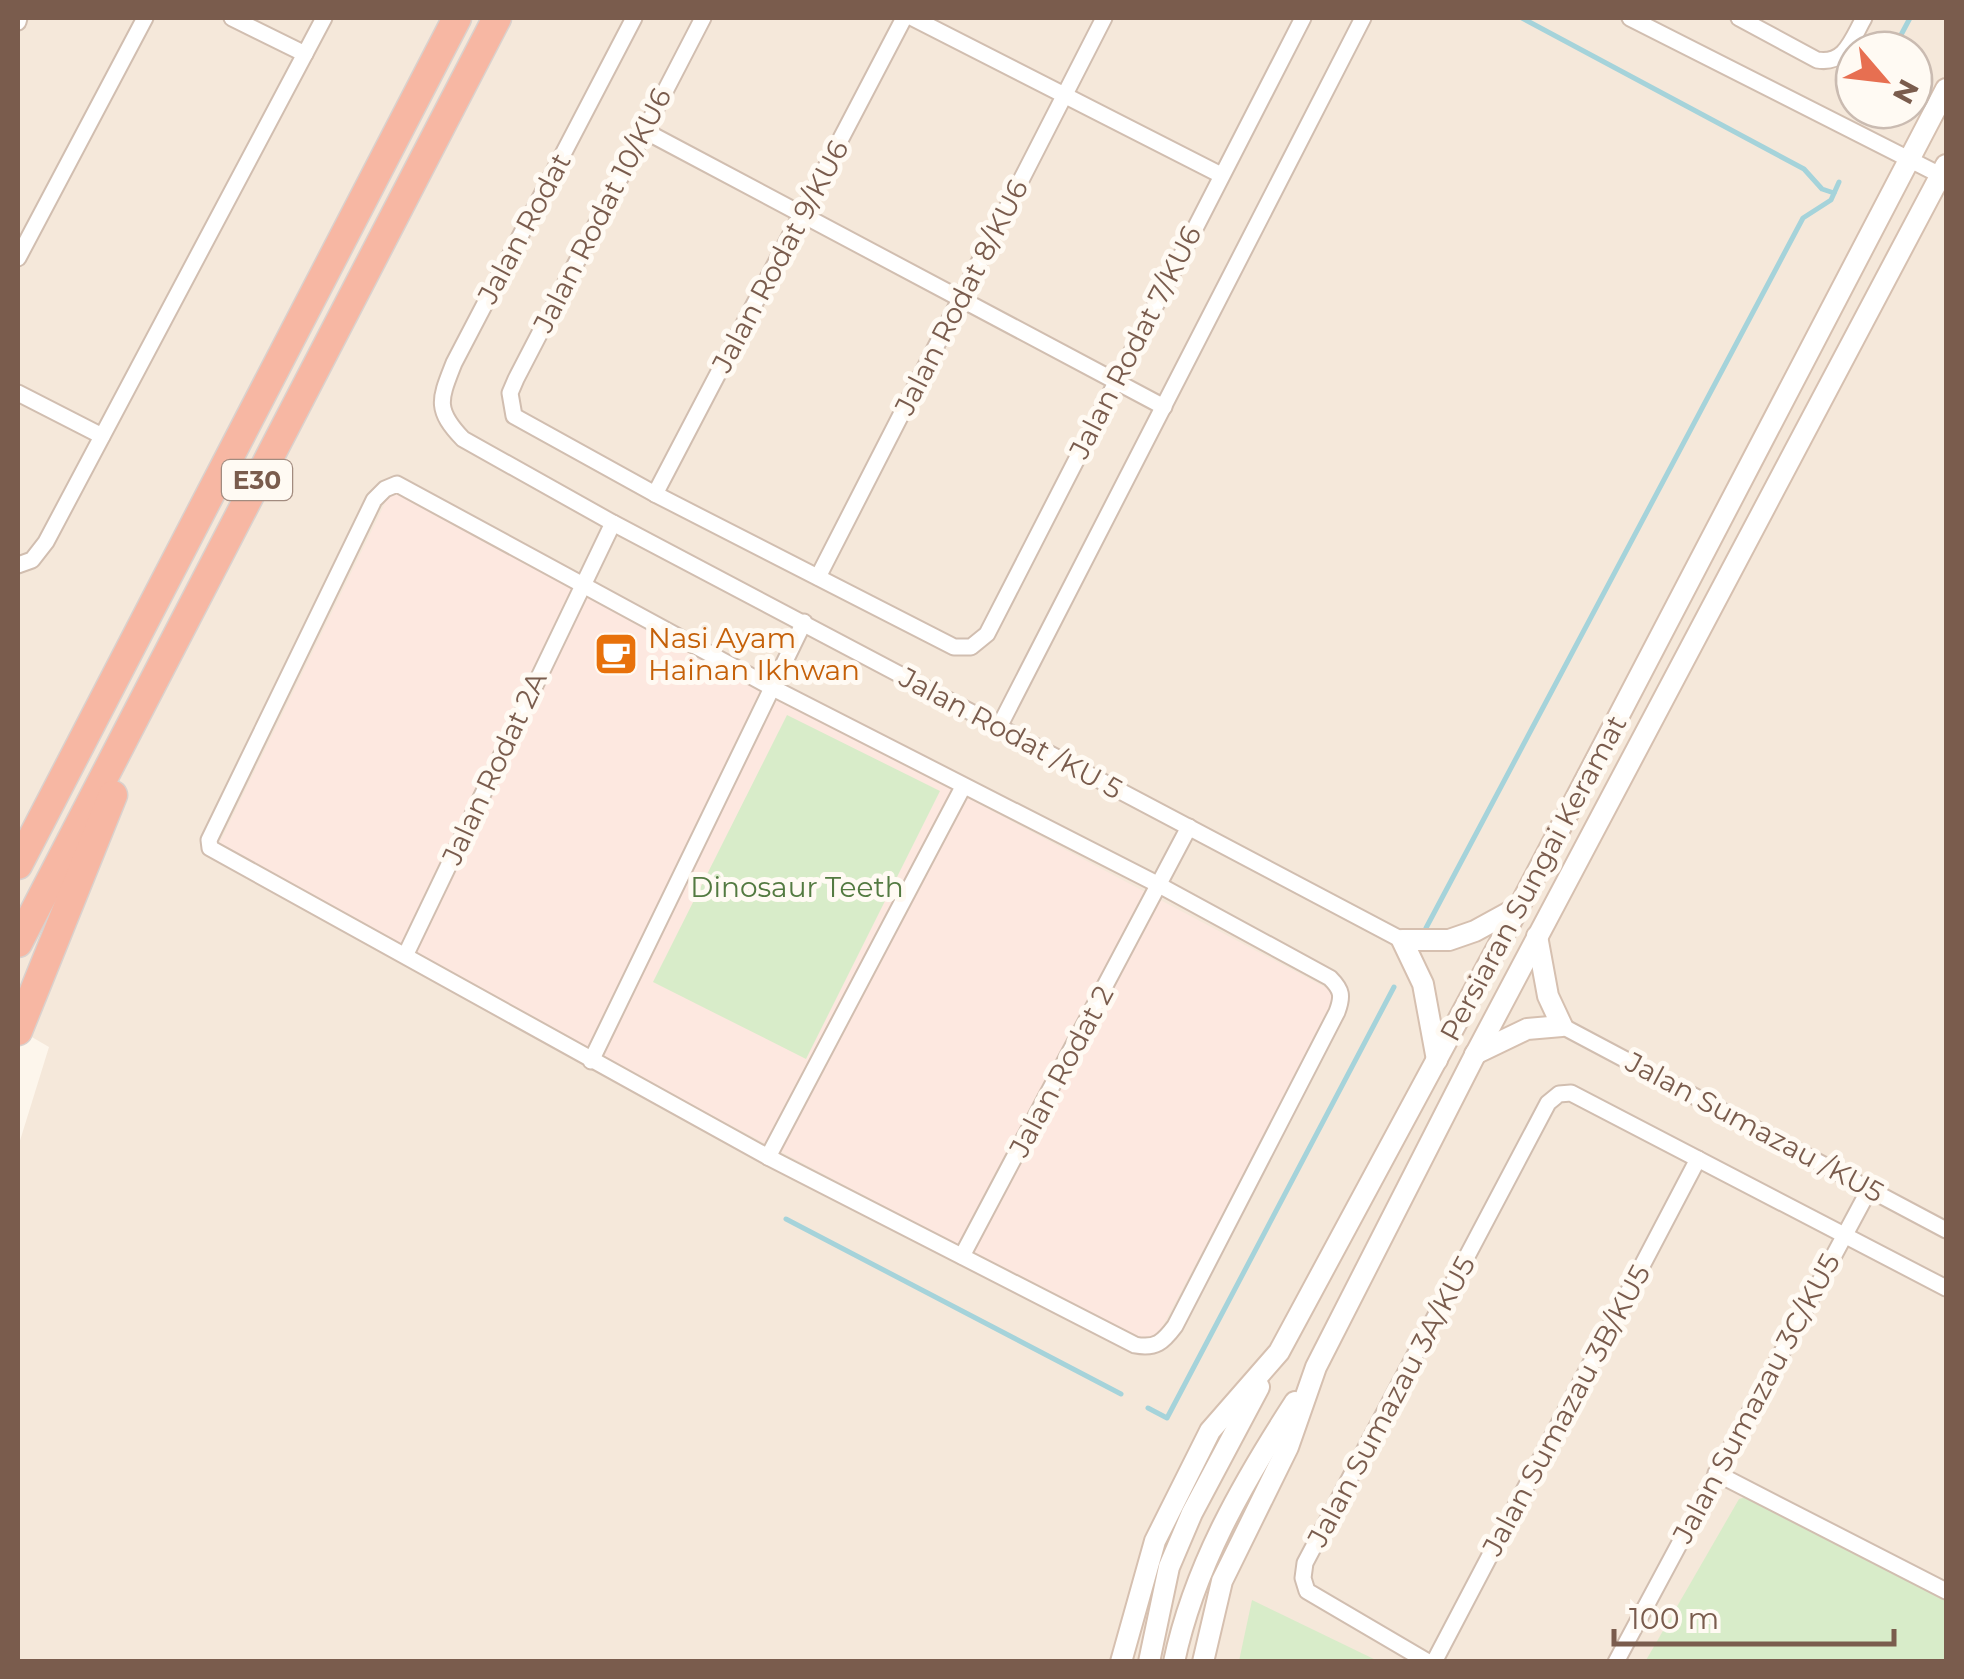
<svg xmlns="http://www.w3.org/2000/svg" width="1964" height="1679" viewBox="0 0 1964 1679" font-family="Montserrat,sans-serif">
<rect width="100%" height="100%" fill="#fdf6ec"/>
<path fill="#f5e8da" fill-rule="evenodd" d="M18,18H1946V1661H18V1147L49,1047L18,1029ZM1854,50H1914V110H1854Z"/>
<polygon fill="#fde8e0" points="399,492 485,542 1334,992 1329,1013 1158,1335 1148,1340 1135,1338 580,1046 393,939 218,846 390,493"/>
<g fill="#d8ecc9">
<polygon points="787,715 940,791 806,1059 653,982"/>
<polygon points="1760,1493 1946,1587 1946,1661 1645,1662 1739,1499"/>
<polygon points="1252,1600 1378,1661 1239,1661"/>
</g>
<g fill="none" stroke-linecap="round" stroke-linejoin="round">
<g stroke="#a5d3da" stroke-width="5">
<polyline points="1522,18 1804,169 1822,189 1834,193"/>
<polyline points="1893,50 1910,18"/>
<polyline points="1877,110 1877,113"/>
<polyline points="1426,928 1803,218 1831,200 1839,182"/>
<polyline points="786,1219 1121,1394"/>
<polyline points="1148,1408 1167,1418 1394,987"/>
</g>
<defs>
<g id="street">
<polyline points="232,18 305,54"/>
<path d="M634,18L454,363C440,399 434,409 463,439L613,523L1402,940"/>
<polyline points="703,18 516,379 510,393 514,416 655,494 954,647 971,647 987,634 1303,18"/>
<polyline points="913,18 1221,175"/>
<polyline points="1630,18 1946,178"/>
<path d="M1739,18L1817,60C1845,65 1852,39 1864,18"/>
<polyline points="18,22 19,18"/>
<polyline points="643,130 1164,407"/>
<polyline points="18,258 145,18"/>
<polyline points="18,393 102,436"/>
<path d="M397,484L771,687L1159,885L1330,978C1342,990 1343,996 1337,1012L1175,1326C1163,1342 1156,1349 1135,1345L768,1157L210,848L209,840L374,500L385,489Z"/>
<polyline points="655,494 904,18"/>
<polyline points="18,565 32,560 46,542 324,18"/>
<polyline points="818,577 1104,18"/>
<polyline points="999,727 1363,18"/>
<polyline points="406,954 613,523"/>
<polyline points="1562,1026 1946,1230"/>
<polyline points="591,1061 804,622"/>
<polyline points="768,1157 963,787"/>
<polyline points="962,1256 1189,827"/>
<polyline points="1716,1473 1946,1591"/>
<polyline points="1428,1662 1307,1591 1303,1578 1305,1563 1548,1103 1559,1094 1571,1093 1946,1288"/>
<polyline points="1434,1662 1698,1159"/>
<polyline points="1616,1662 1870,1188"/>
</g>
<g id="secondary">
<polyline points="1475,1054 1527,1029 1562,1026 1548,996 1537,936"/>
<polyline points="1437,1060 1423,984 1402,940 1449,940 1475,931 1517,908"/>
<polyline points="1121,1662 1155,1541 1210,1431 1279,1352 1519,907 1946,89"/>
<polyline points="1149,1662 1169,1567 1192,1513 1259,1387"/>
<path d="M1174,1662C1194,1567 1243,1482 1295,1402"/>
<polyline points="1203,1662 1222,1581 1288,1447 1316,1367 1475,1055 1946,165"/>
</g>
<g id="highway">
<polyline points="18,865 457,18"/>
<polyline points="18,943 497,18"/>
<polyline points="18,1031 113,795"/>
</g>
</defs>
<use href="#street" stroke="#d1beb0" stroke-width="19"/>
<use href="#secondary" stroke="#d6c0b0" stroke-width="24"/>
<use href="#highway" stroke="#dad1cd" stroke-width="31"/>
<use href="#street" stroke="#fff" stroke-width="15"/>
<use href="#secondary" stroke="#fff" stroke-width="20"/>
<use href="#highway" stroke="#f7b7a3" stroke-width="28"/>
</g>
<defs>
<symbol id="cafe-square" viewBox="-11 -11 22 22"><rect x="-9" y="-9" width="18" height="18" rx="4" fill="#e8710a" stroke="#fffaf3"/><path d="M-5.5-4.5H6V0H3Q3 3.5 0 3.5H-2.5Q-5.5 3.5-5.5 0ZM3-3.2v2h1.7v-2ZM-6 4.5H4V6H-6Z" fill="#fff"/></symbol>
</defs>
<g fill-rule="evenodd">
<use href="#cafe-square" x="591" y="629" width="50" height="50"/>
</g>
<g text-anchor="middle" dominant-baseline="central" stroke-width="10" stroke-linejoin="round" paint-order="stroke">
<rect fill="#fffaf3" stroke="#a28b7f" stroke-width="2.5" x="222" y="460" width="70" height="40" rx="8"/>
<g font-size="25" font-weight="bold" fill="#7a5c4d">
<text x="257" y="480">E30</text>
</g>
<g font-size="28" fill="#7a5c4d" stroke="#fffaf3">
<text transform="translate(602 210) rotate(-63)">Jalan Rodat 10/KU6</text>
<text transform="translate(524 228) rotate(-62)">Jalan Rodat</text>
<text transform="translate(780 256) rotate(-62)">Jalan Rodat 9/KU6</text>
<text transform="translate(961 297) rotate(-63)">Jalan Rodat 8/KU6</text>
<text transform="translate(1135 342) rotate(-63)">Jalan Rodat 7/KU6</text>
<text transform="translate(1011 733) rotate(28)">Jalan Rodat /KU 5</text>
<text transform="translate(494 768) rotate(-65)">Jalan Rodat 2A</text>
<text transform="translate(1533 878) rotate(-62)">Persiaran Sungai Keramat</text>
<text transform="translate(1061 1071) rotate(-62)">Jalan Rodat 2</text>
<text transform="translate(1755 1127) rotate(28)">Jalan Sumazau /KU5</text>
<text transform="translate(1756 1398) rotate(-62)">Jalan Sumazau 3C/KU5</text>
<text transform="translate(1391 1401) rotate(-62)">Jalan Sumazau 3A/KU5</text>
<text transform="translate(1566 1410) rotate(-62)">Jalan Sumazau 3B/KU5</text>
</g>
<g font-size="28" fill="#c56008" stroke="#fffaf3" text-anchor="start">
<text x="648" y="638">Nasi Ayam<tspan x="648" dy="32">Hainan Ikhwan</tspan></text>
</g>
<g font-size="28" fill="#537a41" stroke="#fffaf3">
<text x="797" y="887">Dinosaur Teeth</text>
</g>
</g>
<rect width="1964" height="1679" fill="none" stroke="#7a5c4d" stroke-width="40"/>
<g transform="translate(1884 80) rotate(118)"><circle r="48" fill="#fffaf3" stroke="#cabbb1" stroke-width="2.5"/>
<path d="M0-8L18 38L0 25L-18 38Z" fill="#e76f51"/>
<text y="-15" font-size="28" font-weight="bold" text-anchor="middle" fill="#7a5c4d">N</text>
</g>
<path d="M1614 1629v15h280v-15" fill="none" stroke="#7a5c4d" stroke-width="5"/>
<text x="1629" y="1629" font-size="30" fill="#7a5c4d" stroke="#fffaf3" stroke-width="8" paint-order="stroke">100 m</text>
</svg>
